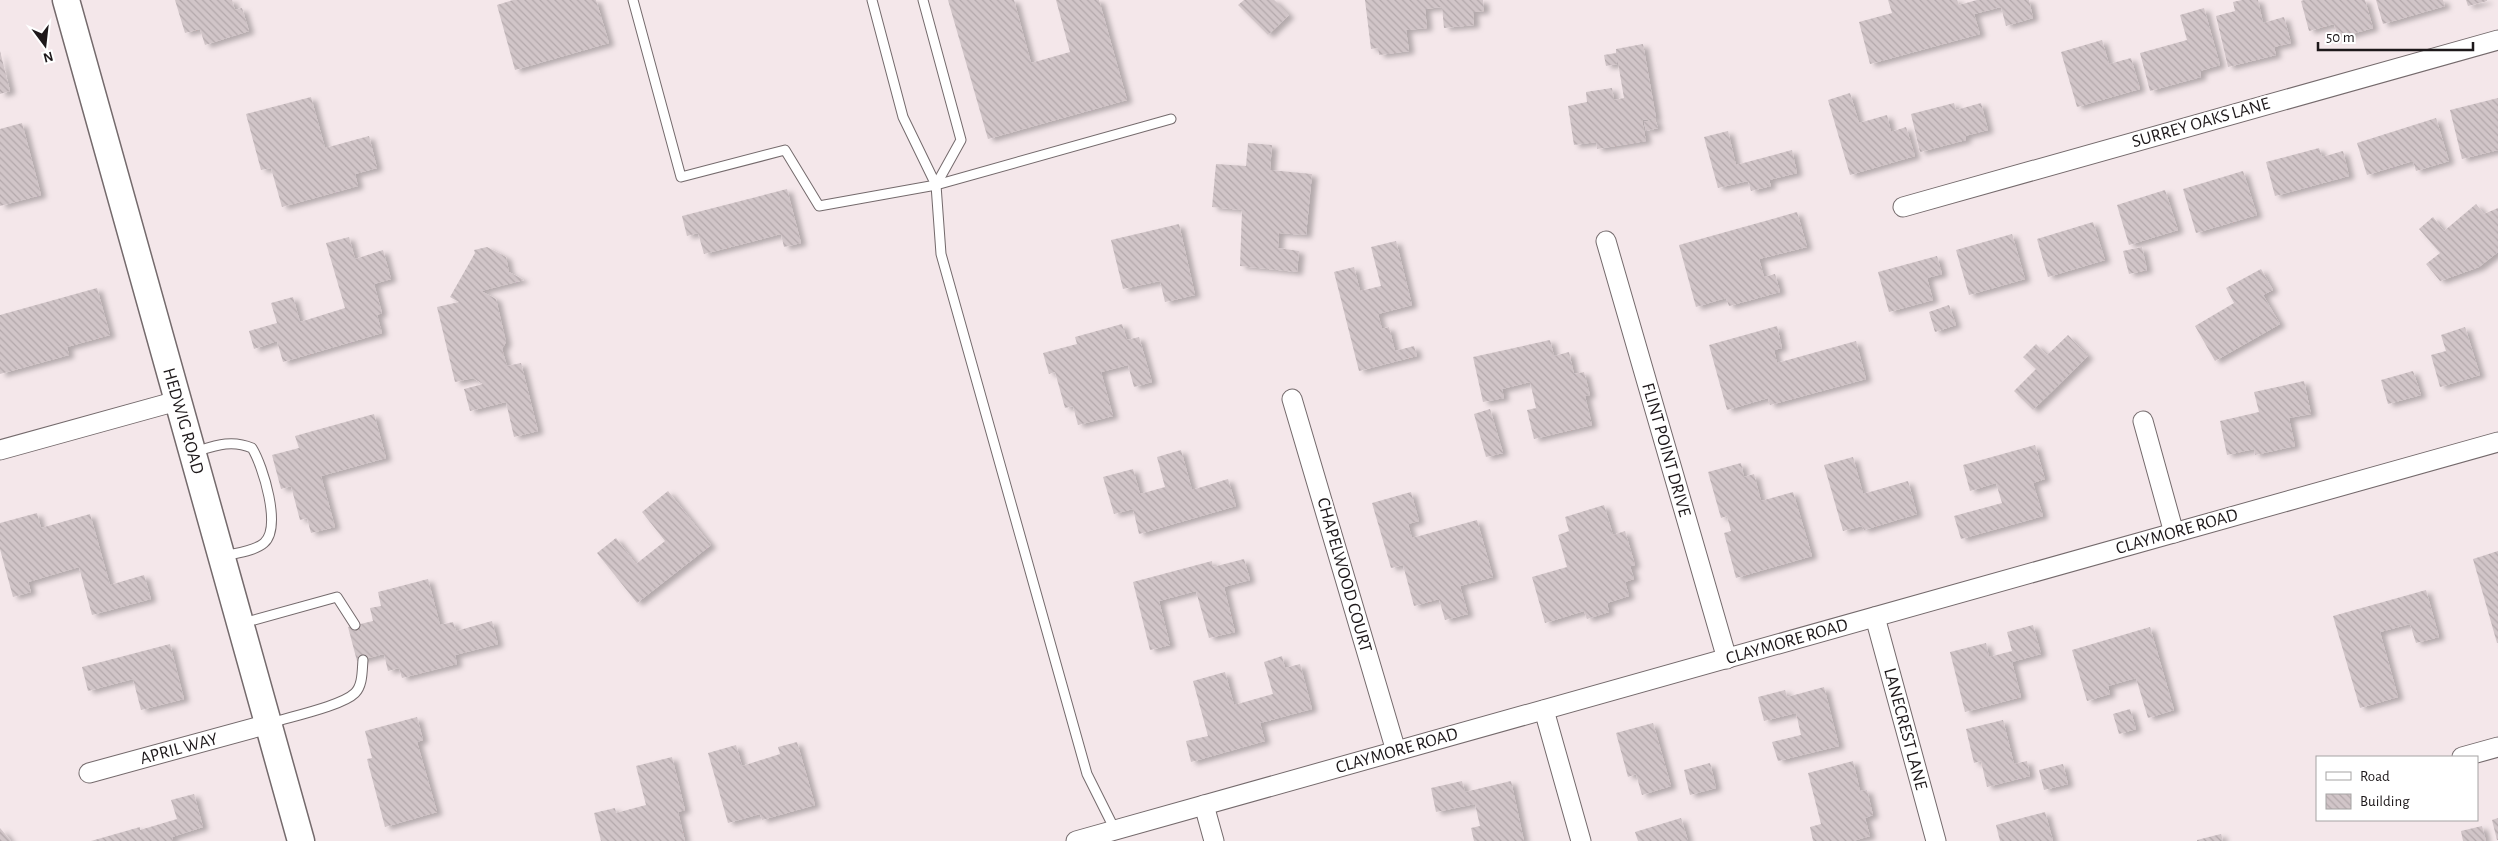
<svg xmlns="http://www.w3.org/2000/svg" width="2498" height="841" viewBox="0 0 2498 841" font-family="'Alegreya Sans',sans-serif">
<defs>
<pattern id="building-back-hatch" width="6" height="6" patternUnits="userSpaceOnUse" patternTransform="scale(1.25)"><rect width="6" height="6" fill="#d1c5c8"/><path d="M-1 5l2 2M0 0l6 6M5-1l2 2" fill="none" stroke="#b3a8ab"/></pattern>
<filter id="shadow"><feDropShadow dx="5.5" dy="3" stdDeviation="2.5" flood-color="#0004"/></filter>
</defs>
<rect width="100%" height="100%" fill="#f4e7ea"/>
<g fill="url(#building-back-hatch)" filter="url(#shadow)">
<polygon points="175,0 232,0 235,10 242,8 249,31 205,45 200,29 185,33"/>
<polygon points="513,0 596,0 609,43 515,70 497,5"/>
<polygon points="948,0 1014,0 1031,63 1070,52 1056,0 1099,0 1127,100 988,139"/>
<polygon points="1244,0 1274,0 1289,15 1268,35 1238,5"/>
<polygon points="1365,0 1483,0 1484,11 1473,12 1474,25 1444,28 1442,7 1425,9 1427,28 1406,30 1409,51 1379,55 1378,48 1371,49"/>
<polygon points="1888,0 1957,0 1959,5 1977,0 2029,0 2033,18 2006,26 2001,7 1974,14 1980,34 1870,64 1859,22 1892,13"/>
<polygon points="2242,0 2258,0 2263,23 2284,17 2291,43 2274,47 2276,55 2228,67 2216,16 2235,11 2233,2"/>
<polygon points="2304,0 2365,0 2373,28 2338,38 2334,24 2309,31 2301,1"/>
<polygon points="2376,0 2443,0 2445,6 2383,24"/>
<polygon points="2466,0 2487,0 2487,1 2468,6"/>
<polygon points="2204,8 2220,65 2200,71 2201,77 2150,91 2140,53 2187,40 2180,15"/>
<polygon points="2102,40 2109,64 2131,58 2140,89 2077,107 2061,52"/>
<polygon points="1643,44 1656,118 1642,120 1646,141 1597,149 1596,142 1574,145 1568,106 1587,102 1586,92 1612,88 1614,100 1624,98 1617,57 1617,64 1606,66 1604,55 1616,53 1616,49"/>
<polygon points="0,51 10,91 0,94"/>
<polygon points="1850,93 1859,123 1887,115 1891,132 1906,127 1915,156 1850,175 1828,100"/>
<polygon points="311,97 325,148 369,136 377,168 355,174 358,186 282,207 271,168 261,170 246,114"/>
<polygon points="2498,98 2498,150 2462,159 2450,110"/>
<polygon points="1954,103 1956,110 1981,103 1988,130 1965,136 1966,140 1920,152 1911,114"/>
<polygon points="2436,118 2449,161 2416,171 2413,161 2367,175 2357,143"/>
<polygon points="1655,119 1658,128 1646,131 1644,122"/>
<polygon points="22,123 41,195 0,206 0,129"/>
<polygon points="1728,131 1736,165 1792,150 1797,173 1769,180 1771,186 1751,191 1748,181 1718,188 1704,137"/>
<polygon points="1248,143 1272,145 1270,170 1312,174 1306,235 1279,233 1278,248 1299,251 1297,272 1240,266 1242,210 1212,207 1216,164 1246,166"/>
<polygon points="2319,148 2322,157 2343,151 2349,176 2275,196 2266,162"/>
<polygon points="2243,171 2257,215 2196,233 2183,189"/>
<polygon points="787,189 801,243 784,247 781,234 704,254 698,233 687,236 682,216"/>
<polygon points="2165,190 2178,230 2129,245 2117,205"/>
<polygon points="2476,204 2484,214 2498,208 2498,252 2479,267 2440,281 2426,264 2440,253 2419,229 2433,217 2444,231"/>
<polygon points="1797,212 1807,247 1759,259 1764,277 1775,274 1780,292 1729,306 1726,298 1696,307 1679,245"/>
<polygon points="2093,222 2105,260 2048,277 2037,239"/>
<polygon points="1179,224 1195,295 1165,302 1160,281 1123,289 1111,240"/>
<polygon points="2012,234 2025,279 1969,295 1956,250"/>
<polygon points="349,237 355,259 383,250 391,279 374,284 382,313 377,315 382,333 283,362 277,341 254,349 249,331 277,323 271,303 293,297 300,322 345,308 326,243"/>
<polygon points="1396,241 1412,305 1378,314 1382,329 1389,327 1395,351 1414,346 1417,356 1359,371 1334,272 1354,267 1360,291 1381,286 1371,247"/>
<polygon points="487,247 506,257 509,272 524,280 481,291 496,299 506,342 502,349 507,366 521,363 538,431 514,437 506,402 470,411 464,389 483,384 473,378 455,382 437,307 459,302 450,297 475,253 474,250"/>
<polygon points="2142,247 2147,270 2129,274 2123,251"/>
<polygon points="1937,256 1942,274 1927,278 1933,300 1889,312 1878,272"/>
<polygon points="2261,269 2273,290 2263,295 2280,324 2215,361 2195,326 2234,303 2226,288"/>
<polygon points="97,288 110,335 67,347 69,355 0,374 0,315"/>
<polygon points="1949,305 1956,325 1935,332 1929,312"/>
<polygon points="1122,324 1127,340 1139,337 1152,382 1134,387 1128,365 1101,372 1113,416 1078,425 1073,406 1065,408 1055,372 1049,374 1043,353 1077,344 1075,337"/>
<polygon points="1777,326 1782,348 1774,350 1777,363 1856,341 1866,379 1770,405 1768,398 1727,410 1709,345"/>
<polygon points="2465,327 2480,375 2440,387 2431,355 2446,351 2441,335"/>
<polygon points="2068,335 2088,356 2033,410 2014,391 2036,369 2023,357 2036,344 2047,355"/>
<polygon points="1550,340 1554,356 1569,352 1574,374 1584,372 1590,395 1585,396 1592,425 1534,439 1527,410 1536,408 1530,382 1502,389 1504,398 1483,402 1473,357"/>
<polygon points="2413,371 2421,395 2388,404 2381,380"/>
<polygon points="2304,381 2311,414 2289,418 2295,446 2255,455 2254,449 2227,455 2220,421 2259,412 2254,392"/>
<polygon points="1490,409 1503,453 1486,457 1474,414"/>
<polygon points="374,414 386,458 321,476 335,527 311,533 307,518 300,520 291,486 281,489 272,455 299,448 295,436"/>
<polygon points="2035,445 2045,479 2033,483 2043,516 1961,539 1954,516 2002,503 1996,483 1970,491 1963,465"/>
<polygon points="1181,450 1192,490 1228,479 1236,506 1139,534 1133,509 1114,514 1103,477 1133,469 1140,494 1165,487 1157,457"/>
<polygon points="1853,457 1863,494 1908,481 1917,514 1864,530 1862,526 1843,531 1824,465"/>
<polygon points="1741,463 1744,477 1754,474 1761,501 1793,492 1812,556 1736,578 1724,533 1731,531 1727,516 1721,518 1708,472"/>
<polygon points="668,491 711,545 637,603 597,553 616,538 636,564 665,541 642,512"/>
<polygon points="1411,492 1419,521 1408,524 1412,538 1477,520 1493,577 1460,586 1468,614 1445,620 1439,599 1414,606 1403,565 1391,568 1372,503"/>
<polygon points="1604,505 1613,535 1625,531 1635,565 1630,566 1634,579 1625,582 1629,596 1607,603 1609,612 1587,619 1584,611 1545,623 1532,577 1567,567 1558,535 1569,531 1565,517"/>
<polygon points="37,513 41,528 90,514 110,585 144,575 151,599 92,615 79,567 28,582 31,592 13,597 0,549 0,523"/>
<polygon points="2498,551 2498,643 2497,643 2473,559"/>
<polygon points="1244,559 1250,580 1224,587 1235,632 1209,638 1196,591 1159,601 1170,645 1150,650 1133,582 1212,561 1213,567"/>
<polygon points="428,579 440,625 453,622 456,631 492,621 498,644 455,655 457,664 402,678 399,668 388,671 384,654 357,661 348,627 373,621 370,608 381,606 378,592"/>
<polygon points="2426,590 2439,637 2416,643 2410,624 2380,632 2398,697 2360,708 2333,616"/>
<polygon points="2033,625 2041,654 2012,662 2021,697 1965,712 1950,652 1986,643 1989,657 2012,651 2007,632"/>
<polygon points="2150,627 2174,710 2148,718 2136,678 2108,686 2110,694 2087,701 2072,650"/>
<polygon points="170,644 184,699 141,710 133,679 88,691 82,667"/>
<polygon points="1282,656 1285,668 1300,664 1312,709 1260,723 1265,741 1191,762 1186,741 1208,736 1193,681 1225,672 1234,705 1273,694 1264,662"/>
<polygon points="1824,687 1839,746 1778,761 1772,742 1801,735 1796,713 1764,721 1758,697 1785,690 1787,697"/>
<polygon points="2130,709 2136,729 2119,734 2113,714"/>
<polygon points="417,717 423,740 417,742 437,812 385,827 367,759 372,758 365,731"/>
<polygon points="2003,720 2014,764 2027,761 2030,776 1987,787 1981,761 1974,763 1966,729"/>
<polygon points="1653,723 1671,786 1642,795 1636,774 1628,777 1616,733"/>
<polygon points="797,742 815,805 762,820 760,814 728,823 708,753 736,745 742,766 780,754 778,747"/>
<polygon points="672,757 685,810 678,812 685,841 601,841 594,813 615,808 616,813 646,805 636,766"/>
<polygon points="1853,761 1860,791 1867,790 1873,815 1865,818 1870,836 1853,841 1813,841 1810,827 1821,824 1808,773"/>
<polygon points="1710,763 1716,788 1690,795 1684,770"/>
<polygon points="2063,764 2068,784 2044,790 2039,770"/>
<polygon points="1462,781 1465,792 1511,781 1524,841 1474,841 1471,828 1480,826 1475,804 1436,812 1431,788"/>
<polygon points="194,794 203,827 172,837 173,841 91,841 140,827 140,830 177,819 171,800"/>
<polygon points="2045,812 2053,841 2000,841 1996,825"/>
<polygon points="1681,818 1688,841 1638,841 1635,832"/>
<polygon points="2498,818 2498,840 2497,840 2492,820"/>
<polygon points="2482,826 2486,841 2463,841 2461,831"/>
<polygon points="0,828 11,841 0,841"/>
<polygon points="2221,834 2223,841 2197,841 2197,840"/>
</g>
<g fill="none" stroke-linecap="round" stroke-linejoin="round">
<defs>
<g id="lane">
<polyline points="633,0 681,177 785,150 819,206 936,185 1171,119"/>
<polyline points="872,0 903,117 936,185 941,254 1087,774 1115,830"/>
<polyline points="923,0 961,140 936,185"/>
<path d="M194,452C214,446 231,439 252,448C263,466 282,527 264,543C255,551 236,553 224,556"/>
<polyline points="243,623 337,597 355,625"/>
<path d="M271,723C289,717 342,706 355,693C363,685 362,670 363,660"/>
</g>
<g id="street">
<polyline points="1903,207 2498,40"/>
<polyline points="1606,241 1727,659"/>
<polyline points="1292,399 1396,751"/>
<polyline points="2143,421 2174,533"/>
<polyline points="0,450 177,401"/>
<polyline points="1875,617 1936,841"/>
<polyline points="1544,710 1581,841"/>
<polyline points="2462,757 2498,747"/>
<polyline points="89,773 268,724"/>
<polyline points="1204,805 1214,841"/>
<polyline points="1076,841 2498,442"/>
</g>
<polyline id="secondary" points="66,0 301,841"/>
</defs>
<use href="#lane" stroke="#746a6c" stroke-width="11"/>
<use href="#street" stroke="#746a6c" stroke-width="21"/>
<use href="#secondary" stroke="#746a6c" stroke-width="29"/>
<use href="#lane" stroke="#fff" stroke-width="9"/>
<use href="#street" stroke="#fff" stroke-width="19"/>
<use href="#secondary" stroke="#fff" stroke-width="26"/>
</g>
<g text-anchor="middle" dominant-baseline="central" stroke-width="4.5" stroke-linejoin="round" paint-order="stroke">
<g font-size="18" fill="#1d181a" stroke="#fff">
<text transform="translate(2201 123) rotate(-16)">SURREY OAKS LANE</text>
<text transform="translate(183 421) rotate(74)">HEDWIG ROAD</text>
<text transform="translate(1666 450) rotate(74)">FLINT POINT DRIVE</text>
<text transform="translate(2177 532) rotate(-16)">CLAYMORE ROAD</text>
<text transform="translate(1344 575) rotate(74)">CHAPELWOOD COURT</text>
<text transform="translate(1787 642) rotate(-16)">CLAYMORE ROAD</text>
<text transform="translate(1905 729) rotate(75)">LANECREST LANE</text>
<text transform="translate(179 749) rotate(-15)">APRIL WAY</text>
<text transform="translate(1397 751) rotate(-16)">CLAYMORE ROAD</text>
</g>
</g>
<rect x="2316" y="756" width="162" height="65" fill="#ffffff" stroke="#a5a3a3"/>
<rect x="2326" y="772" width="25" height="8" fill="#ffffff" stroke="#a5a3a3"/>
<text x="2360" y="781" font-size="15" fill="#1d181a">Road</text>
<rect x="2326" y="794" width="25" height="15" fill="url(#building-back-hatch)" stroke="#a5a3a3"/>
<text x="2360" y="806" font-size="15" fill="#1d181a">Building</text>
<g transform="translate(45 45) rotate(165)" stroke="#ffffff" stroke-width="4" paint-order="stroke">
<path d="M0-4L9 19L0 12L-9 19Z" fill="#1d181a"/>
<text y="-8" font-size="14" font-weight="bold" text-anchor="middle" fill="#1d181a">N</text>
</g>
<path d="M2318 42v8h155v-8" fill="none" stroke="#1d181a" stroke-width="2.5"/>
<text x="2326" y="42" font-size="15" fill="#1d181a" stroke="#ffffff" stroke-width="4" paint-order="stroke">50 m</text>
</svg>
